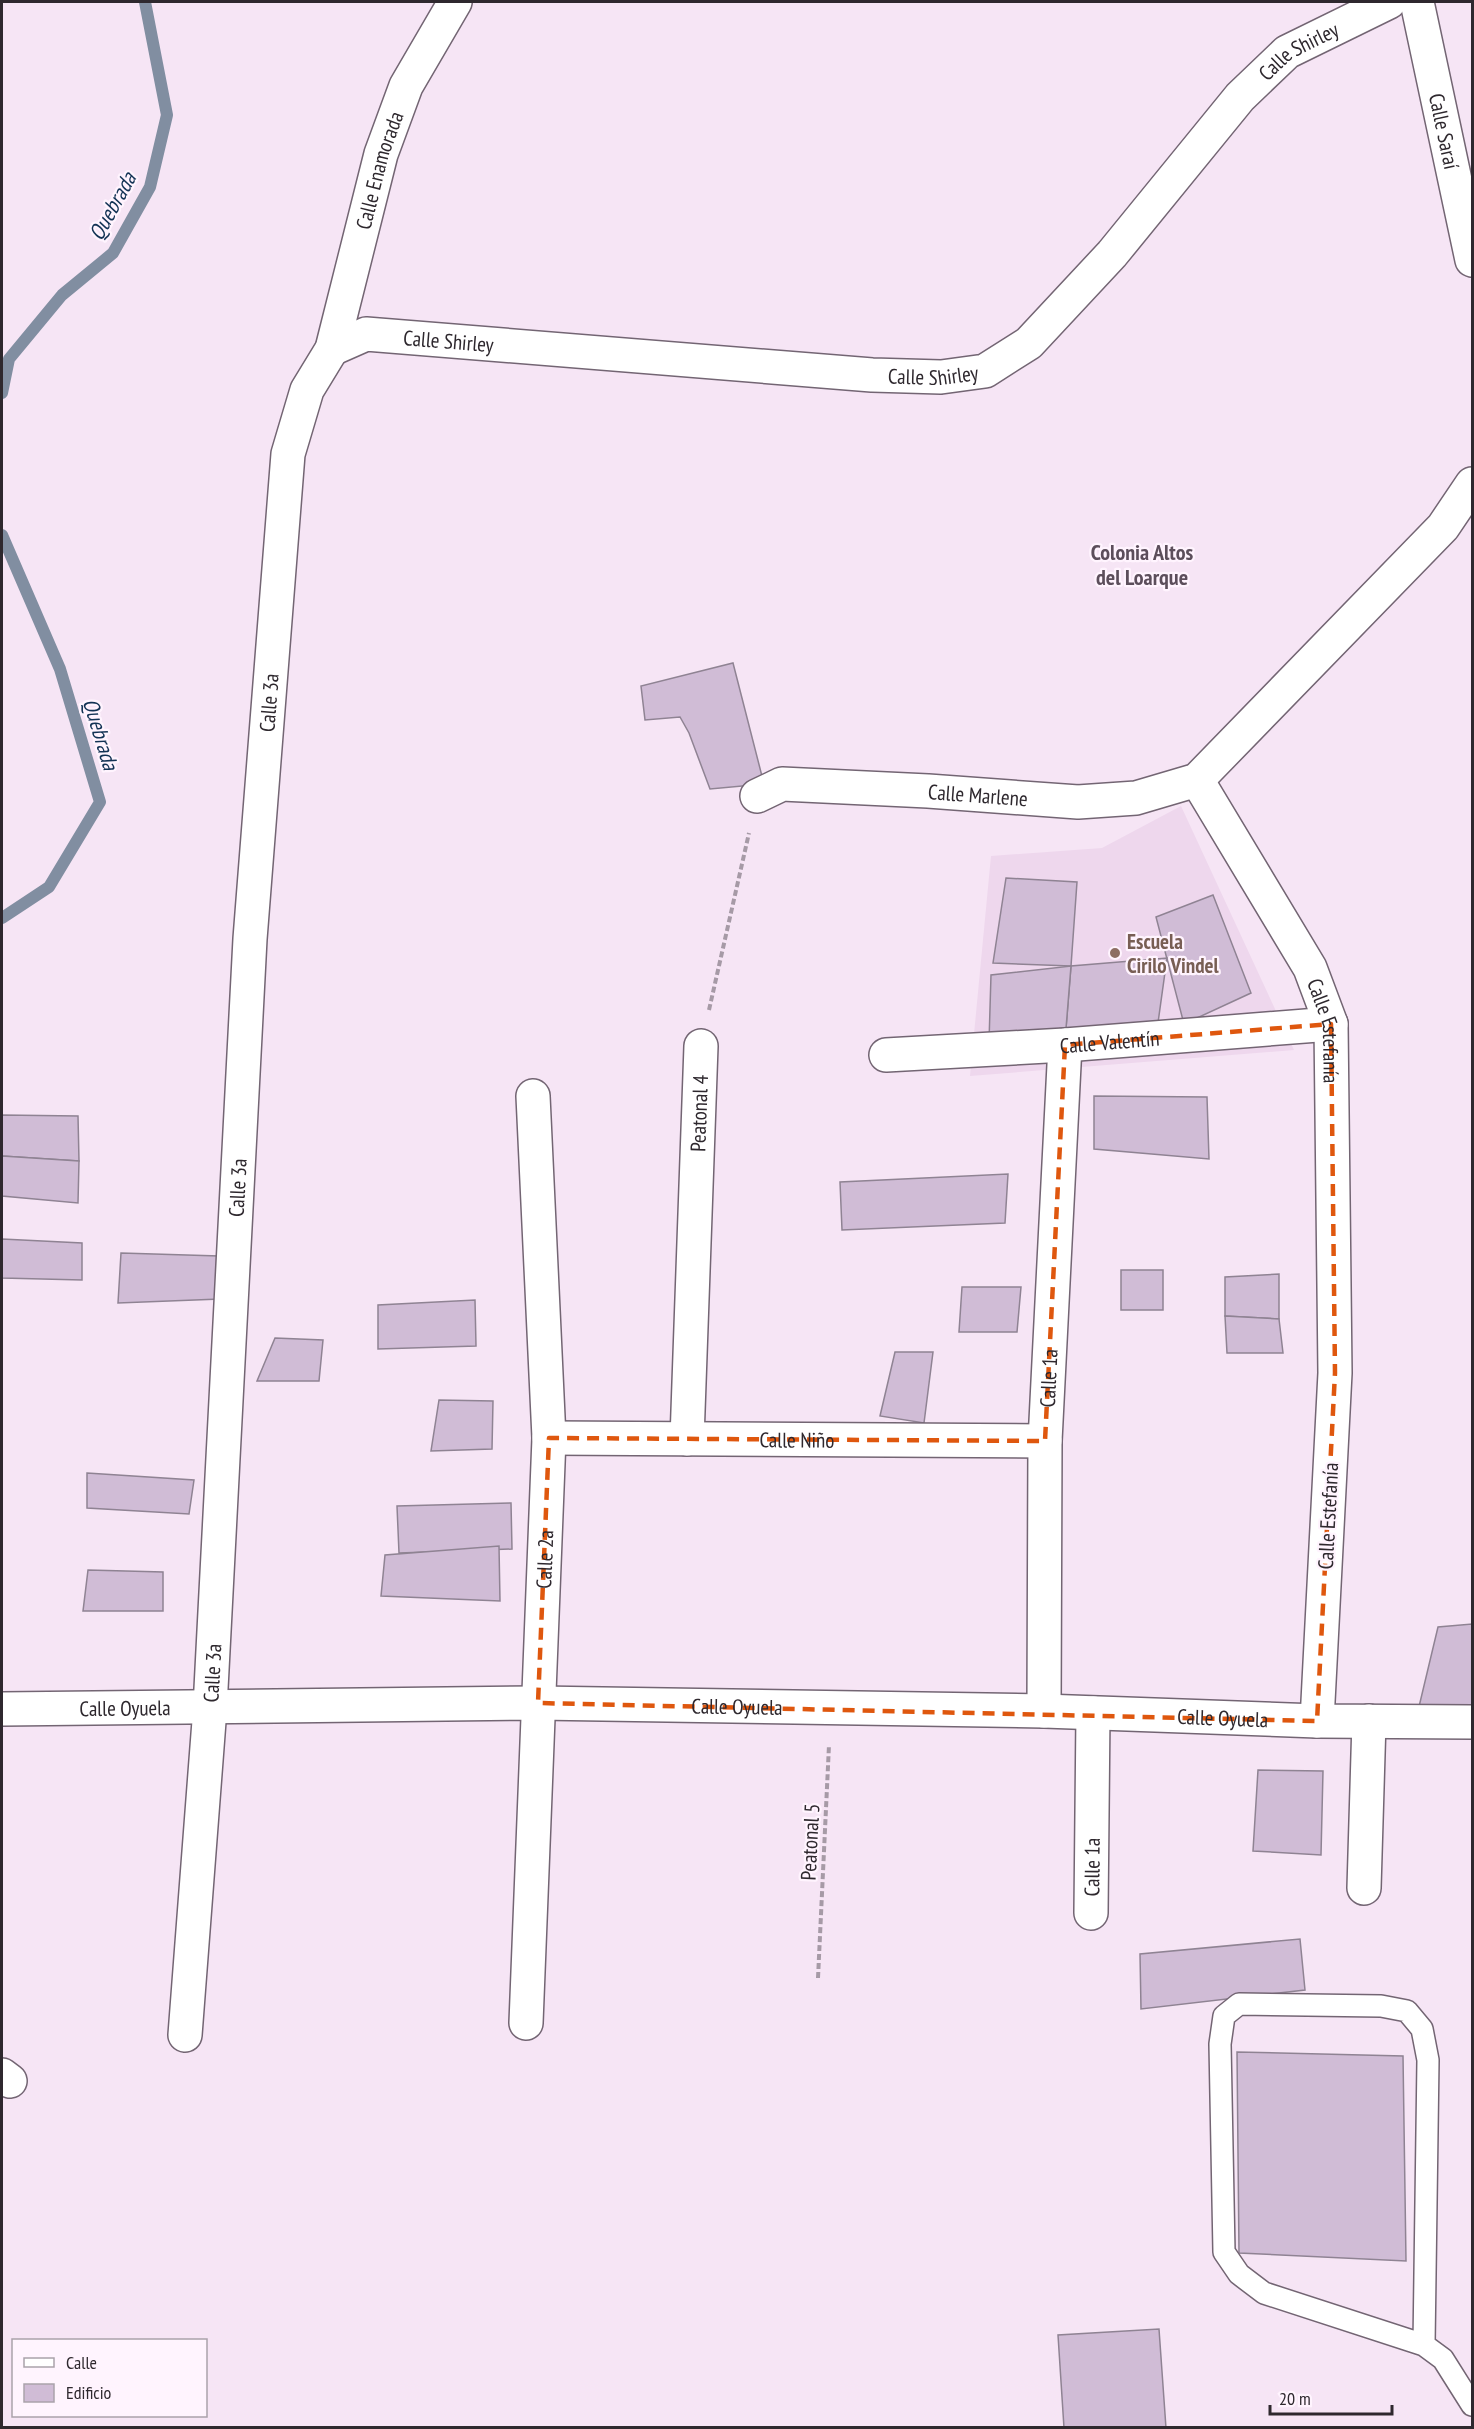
<svg xmlns="http://www.w3.org/2000/svg" width="1474" height="2429" viewBox="0 0 1474 2429" font-family="'PT Sans Narrow',sans-serif">
<rect width="100%" height="100%" fill="#f6e5f5"/>
<polygon fill="#eed7ed" points="1181,806 1294,1050 970,1076 991,856 1102,848"/>
<g fill="none" stroke-linecap="round" stroke-linejoin="round">
<g stroke="#818ea1" stroke-width="12">
<polyline points="2,393 9,359 62,295 113,253 150,187 167,115 145,2"/>
<polyline points="2,535 60,669 100,802 49,887 2,918"/>
</g>
</g>
<g fill="#d0bcd6" stroke="#8f8393" stroke-width="1.5">
<polygon points="733,663 764,784 710,789 689,733 680,717 645,720 641,686"/>
<polygon points="1006,878 1077,882 1071,966 993,963"/>
<polygon points="1213,895 1251,993 1184,1024 1156,917"/>
<polygon points="1167,958 1157,1030 1065,1041 1071,966"/>
<polygon points="1071,966 1065,1041 989,1042 991,975"/>
<polygon points="1094,1096 1207,1097 1209,1159 1094,1149"/>
<polygon points="2,1115 78,1116 79,1161 2,1156"/>
<polygon points="2,1156 79,1161 78,1203 2,1196"/>
<polygon points="1008,1174 1005,1223 842,1230 840,1182"/>
<polygon points="2,1239 82,1243 82,1280 2,1278"/>
<polygon points="121,1253 219,1256 220,1299 118,1303"/>
<rect x="1121" y="1270" width="42" height="40"/>
<polygon points="1279,1274 1279,1319 1225,1316 1225,1277"/>
<polygon points="962,1287 1021,1287 1017,1332 959,1332"/>
<polygon points="475,1300 476,1346 378,1349 378,1305"/>
<polygon points="1225,1316 1279,1319 1283,1353 1227,1353"/>
<polygon points="275,1338 323,1340 319,1381 257,1381"/>
<polygon points="895,1352 933,1352 924,1423 880,1416"/>
<polygon points="439,1400 493,1401 492,1449 431,1451"/>
<polygon points="87,1473 194,1480 189,1514 87,1508"/>
<polygon points="511,1503 512,1549 399,1553 397,1506"/>
<polygon points="499,1546 500,1601 381,1596 385,1555"/>
<polygon points="88,1570 163,1572 163,1611 83,1611"/>
<polygon points="1472,1624 1472,1718 1417,1715 1438,1627"/>
<polygon points="1258,1770 1323,1771 1321,1855 1253,1851"/>
<polygon points="1300,1939 1305,1990 1141,2009 1140,1954"/>
<polygon points="1237,2052 1403,2056 1406,2261 1239,2253"/>
<polygon points="1159,2329 1166,2428 1064,2428 1058,2335"/>
</g>
<g fill="none" stroke-linecap="round" stroke-linejoin="round">
<defs>
<polyline id="lane" points="1424,2345 1428,2060 1422,2029 1407,2011 1381,2006 1239,2004 1224,2016 1220,2044 1224,2252 1239,2274 1264,2293 1424,2345 1443,2359 1472,2405"/>
<g id="street">
<path id="s1" d="M1417,2L1472,260"/>
<path id="s2" d="M332,349L366,334L872,375L941,377L985,371L1029,343L1112,254L1240,97L1287,52L1389,2"/>
<path id="s3" d="M1197,780L1310,968L1331,1024L1335,1373L1317,1721"/>
<path id="s4" d="M757,796L782,784L928,791L1078,802L1136,798L1197,780L1443,527L1472,484"/>
<path id="s5" d="M886,1055L1065,1045L1331,1024"/>
<path id="s6" d="M549,1438L1045,1441"/>
<path id="s7" d="M687,1439L701,1046"/>
<path id="s8" d="M2,1709L538,1703L1044,1711L1317,1721L1472,1722"/>
<path id="s9" d="M1044,1711L1045,1441L1065,1045"/>
<polyline points="1364,1888 1369,1721"/>
<path id="s10" d="M1091,1913L1093,1713"/>
<path id="s11" d="M526,2023L549,1438L533,1096"/>
<path id="s12" d="M185,2035L210,1708L250,939L288,454L307,390L332,349L381,154L406,86L455,2"/>
<polyline points="2,2075 10,2081"/>
</g>
</defs>
<use href="#lane" stroke="#736573" stroke-width="24"/>
<use href="#street" stroke="#736573" stroke-width="36"/>
<g stroke="#a69aa6" stroke-width="4" stroke-dasharray="6 3" stroke-linecap="butt">
<polyline points="709,1010 749,833"/>
<polyline points="818,1978 829,1745"/>
</g>
<use href="#lane" stroke="#fff" stroke-width="21"/>
<use href="#street" stroke="#fff" stroke-width="33"/>
</g>
<path fill="none" stroke="#df570e" stroke-width="4.5" stroke-dasharray="12 8" stroke-linejoin="round" d="M1331,1024L1335,1373L1317,1721L538,1703L549,1438L1045,1441L1065,1045Z"/>
<circle fill="#8d6e63" stroke="#fff4fe" stroke-width="2" cx="1115" cy="953" r="6"/>
<g text-anchor="middle" dominant-baseline="central" stroke-width="4.5" stroke-linejoin="round" paint-order="stroke">
<g font-size="21" fill="#2e282e" stroke="#fff4fe">
<text stroke="none"><textPath href="#s2" startOffset="1110">Calle Shirley</textPath></text>
<text stroke="none"><textPath href="#s1" startOffset="132">Calle Saraí</textPath></text>
<text stroke="none"><textPath href="#s12" startOffset="1884">Calle Enamorada</textPath></text>
<text stroke="none"><textPath href="#s2" startOffset="120">Calle Shirley</textPath></text>
<text stroke="none"><textPath href="#s2" startOffset="606">Calle Shirley</textPath></text>
<text stroke="none"><textPath href="#s12" startOffset="1335">Calle 3a</textPath></text>
<text stroke="none"><textPath href="#s4" startOffset="224">Calle Marlene</textPath></text>
<text stroke="none"><textPath href="#s3" startOffset="285">Calle Estefanía</textPath></text>
<text stroke="none"><textPath href="#s5" startOffset="224">Calle Valentín</textPath></text>
<text stroke="none"><textPath href="#s7" startOffset="326">Peatonal 4</textPath></text>
<text stroke="none"><textPath href="#s12" startOffset="849">Calle 3a</textPath></text>
<text stroke="none"><textPath href="#s9" startOffset="333">Calle 1a</textPath></text>
<text stroke="none"><textPath href="#s6" startOffset="248">Calle Niño</textPath></text>
<text transform="translate(1328 1516) rotate(-87)">Calle Estefanía</text>
<text stroke="none"><textPath href="#s11" startOffset="464">Calle 2a</textPath></text>
<text stroke="none"><textPath href="#s12" startOffset="363">Calle 3a</textPath></text>
<text stroke="none"><textPath href="#s8" startOffset="735">Calle Oyuela</textPath></text>
<text stroke="none"><textPath href="#s8" startOffset="123">Calle Oyuela</textPath></text>
<text stroke="none"><textPath href="#s8" startOffset="1221">Calle Oyuela</textPath></text>
<text transform="translate(810 1842) rotate(-87)">Peatonal 5</text>
<text stroke="none"><textPath href="#s10" startOffset="46">Calle 1a</textPath></text>
</g>
<g font-size="21" font-weight="bold" fill="#785e54" stroke="#fff4fe" text-anchor="start">
<text x="1127" y="941">Escuela<tspan x="1127" dy="24">Cirilo Vindel</tspan></text>
</g>
<g font-size="22" font-style="italic" fill="#123254" stroke="#fff4fe">
<text transform="translate(112 206) rotate(-61)">Quebrada</text>
<text transform="translate(101 734) rotate(73)">Quebrada</text>
</g>
<g font-size="22" font-weight="bold" fill="#5c4e5b" stroke="#fff4fe">
<text x="1142" y="552">Colonia Altos<tspan x="1142" dy="25">del Loarque</tspan></text>
</g>
</g>
<rect width="1474" height="2429" fill="none" stroke="#2e282e" stroke-width="6"/>
<rect x="12" y="2339" width="195" height="78" fill="#fff4fe" stroke="#aba2ab" stroke-width="1.5"/>
<rect x="24" y="2358" width="30" height="9" fill="#ffffff" stroke="#aba2ab" stroke-width="1.5"/>
<text x="66" y="2369" font-size="18" fill="#2e282e">Calle</text>
<rect x="24" y="2384" width="30" height="18" fill="#d0bcd6" stroke="#aba2ab" stroke-width="1.5"/>
<text x="66" y="2399" font-size="18" fill="#2e282e">Edificio</text>
<path d="M1270 2405v9h122v-9" fill="none" stroke="#2e282e" stroke-width="3"/>
<text x="1279" y="2405" font-size="18" fill="#2e282e" stroke="#fff4fe" stroke-width="4.5" paint-order="stroke">20 m</text>
</svg>
